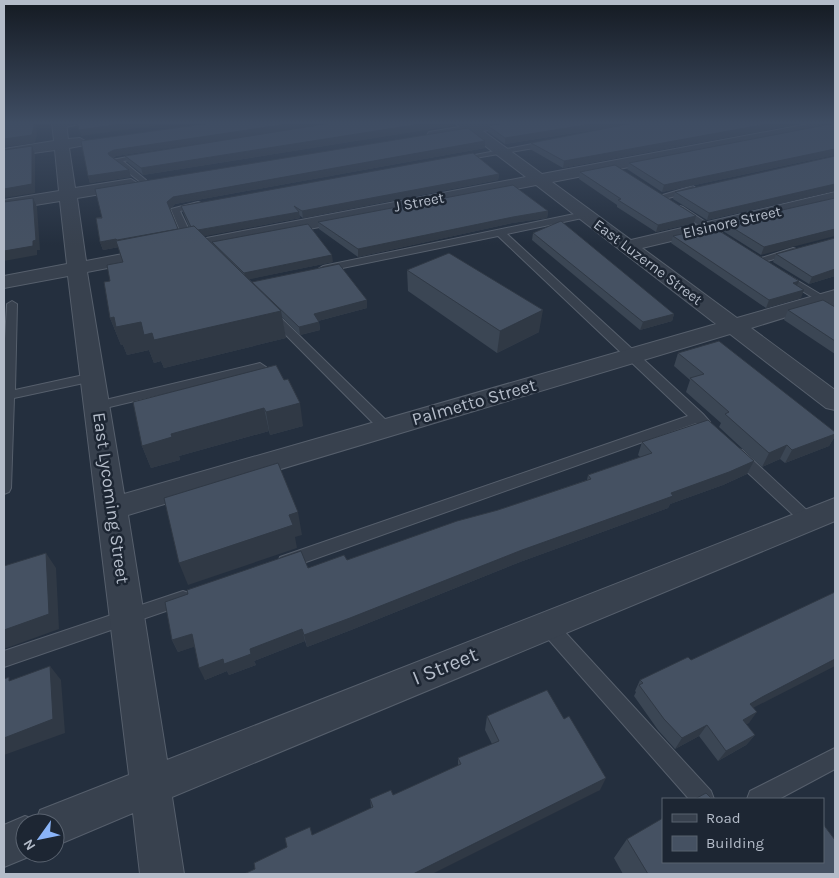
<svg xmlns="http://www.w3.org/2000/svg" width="839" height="878" viewBox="0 0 839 878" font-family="Karla,sans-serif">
<rect width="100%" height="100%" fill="#242f3e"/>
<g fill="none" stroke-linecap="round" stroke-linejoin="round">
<defs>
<g id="service">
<polygon points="72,122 91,122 60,128 56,126"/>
<polygon points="548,141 551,141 551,145 458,161 454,159"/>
<polygon points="143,154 146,154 146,158 123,161 146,180 147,182 143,184 112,160"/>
<polygon points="693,186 697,189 696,191 660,200 656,197"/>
<polygon points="198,202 201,203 201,207 180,211 196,245 191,248 186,245 171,209"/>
<polygon points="680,206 683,207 722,233 714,235 677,211 676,209"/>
<polygon points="584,212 589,215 587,217 507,234 703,414 710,422 708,425 703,427 696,423 292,567 286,569 280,567 278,562 280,557 688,416 498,236 323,272 318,269 323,266"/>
<polygon points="793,248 796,249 796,253 760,263 755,260"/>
<polygon points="783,272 835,303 835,311 779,277 779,273"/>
<polygon points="12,301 17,304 15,390 93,373 99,377 93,381 14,398 11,488 9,492 4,494 4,356 7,304"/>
<polygon points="271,311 275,312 391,425 393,428 391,431 381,431 267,316 265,314"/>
<polygon points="260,363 266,367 264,370 97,410 90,406 97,402"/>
<polygon points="737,449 742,450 813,516 816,520 813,524 808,526 803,524 732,458 730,454"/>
<polygon points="183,591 189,593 192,598 189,603 4,667 4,651"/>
<polygon points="547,617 553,619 711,791 714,799 689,799 541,631 538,625 541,619"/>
<polygon points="835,748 835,769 779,799 747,799 750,791"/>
</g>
<path id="minor" d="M52,122H66L68,139L80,138L87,142L85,145L69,148L75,188L131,179L139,184L131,189L77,198L86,261L526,177L468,133L434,139L427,135L429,132L459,127L455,122H471L474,124L518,122L516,125L483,131L542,174L819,122H835V127L552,182L631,240L835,192V202L642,248L737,318L835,290V302L751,328L835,390V410L826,408L730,334L128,515L167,760L835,498V521L172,797L184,874H140L133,813L55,846V823H25V853H38L4,867V825L25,816L36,820L40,810L129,775L68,276L4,288V276L67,264L60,201L4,210V200L59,191L55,150L4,157V149L54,141ZM536,185L716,324L124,494L87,272Z"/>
</defs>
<use href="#service" stroke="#565f6c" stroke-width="2"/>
<use href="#minor" stroke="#565f6c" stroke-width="2"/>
<use href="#service" fill="#38414e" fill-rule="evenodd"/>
<use href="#minor" fill="#38414e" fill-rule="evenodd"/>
</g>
<g fill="#3b4654">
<polygon points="218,122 455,122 455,125 143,175 127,162 125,156 227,139 116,156 113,158 131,177 90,183 88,176 81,141"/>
<polygon points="809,122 563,168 530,149 531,143 625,125 505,144 488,132 488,126"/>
<polygon points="835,123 835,155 662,192 627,169 629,163"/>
<polygon points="485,141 485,148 175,204 170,209 178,229 189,227 183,212 181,206 499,174 498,180 303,218 299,215 300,218 204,236 212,244 212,242 333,262 249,279 253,283 367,308 318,321 319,322 320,330 300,335 282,317 286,338 164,368 161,361 154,363 149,350 127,355 123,345 121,345 110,318 110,281 123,262 119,247 103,250 100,242 96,218"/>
<polygon points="835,156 835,191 707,220 673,199 675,192"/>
<polygon points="580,172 696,216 694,223 656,232 617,207 617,205 579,179"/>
<polygon points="835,198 761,255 723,231 725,223"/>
<polygon points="548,211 547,218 512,223 358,257 319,229 318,222"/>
<polygon points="533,233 674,314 672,321 640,330 532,240"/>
<polygon points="673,236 799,281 797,286 801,298 766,308 671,243"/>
<polygon points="835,238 835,276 809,284 773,262 776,254"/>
<polygon points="407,270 539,332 497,353 408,291"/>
<polygon points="835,307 835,354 784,320 788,310"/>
<polygon points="678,353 835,432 835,436 829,446 785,463 780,459 762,467 719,427 721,423 686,392 690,380 674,366"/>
<polygon points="276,365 303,426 270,435 269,431 179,456 180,460 151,468 142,446"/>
<polygon points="642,442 754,461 747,474 723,485 670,504 668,508 520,562 351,630 307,647 305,641 254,661 256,665 229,675 227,671 205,680 195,646 178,652 172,640 308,568 347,560 498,510 587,480 588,475 640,457 638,455"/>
<polygon points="691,660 753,708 749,723 746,724 755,735 746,745 718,761 699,736 675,749 658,730 634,696 636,692 635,691 640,680"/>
<polygon points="487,716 600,790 255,869 313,835 371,808 370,799 393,795 458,766 458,758 492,744 485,730"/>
<polygon points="627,839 663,862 835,874 623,874 614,858"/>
</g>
<g fill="#303945">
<polygon points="33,122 36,122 37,134 35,143 4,147 4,139"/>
<polygon points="135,122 180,122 81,136 79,130"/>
<polygon points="301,122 343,122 116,156 110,159 108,153 114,150"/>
<polygon points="433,122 455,122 455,125 143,175 141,168"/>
<polygon points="604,122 640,122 505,144 505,138"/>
<polygon points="778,122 809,122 563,168 564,161"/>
<polygon points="485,141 485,148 175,204 169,210 167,202 173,197"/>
<polygon points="32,146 35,155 35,193 4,198 4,189"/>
<polygon points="835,149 835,155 662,192 664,185"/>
<polygon points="129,170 131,177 90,183 88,176"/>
<polygon points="499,174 498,180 303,218 302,211"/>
<polygon points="835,184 835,191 707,220 709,213"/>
<polygon points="33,198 37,207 40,250 37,250 37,255 4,261 4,251"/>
<polygon points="548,211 547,218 512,223 358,257 358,249 513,217"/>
<polygon points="299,212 300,218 195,238 193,231"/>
<polygon points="696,216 694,223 656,232 658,225"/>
<polygon points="835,229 835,236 761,255 764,247"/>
<polygon points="116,239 119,247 103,250 100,242"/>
<polygon points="332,255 333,262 246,280 244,273"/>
<polygon points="835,269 835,276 809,284 812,277"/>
<polygon points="799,281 796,288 793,283"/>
<polygon points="804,290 801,298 766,308 769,300"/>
<polygon points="367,300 367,308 314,322 314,314"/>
<polygon points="543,310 539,332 497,353 500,331"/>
<polygon points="281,311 286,338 164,368 161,361 154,363 149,350 127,355 123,345 121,345 110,318 114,317 141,322"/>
<polygon points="674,314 672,321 640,330 643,322"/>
<polygon points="319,322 320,330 300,335 299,327"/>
<polygon points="300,403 303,426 270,435 266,412"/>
<polygon points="264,408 269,431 179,456 180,460 151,468 142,446 171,434"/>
<polygon points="835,434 835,436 829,446 785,463 792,450"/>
<polygon points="787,445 780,459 762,467 769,453"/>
<polygon points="754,461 747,474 723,485 670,504 668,508 520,562 351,630 307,647 304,635 522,550"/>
<polygon points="298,512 302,535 295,537 297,548 188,585 179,563 289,515"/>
<polygon points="46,553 56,568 59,629 4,649 4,630"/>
<polygon points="302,629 305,641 254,661 256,665 229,675 227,671 205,680 199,668"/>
<polygon points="192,634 197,646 178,652 172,640"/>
<polygon points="835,659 835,666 753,708 750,704 762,697"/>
<polygon points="50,666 61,680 65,733 4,755 4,738"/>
<polygon points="757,712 749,723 735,730 743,720"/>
<polygon points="707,725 699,736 675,749 682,738"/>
<polygon points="755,735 746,745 718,761 726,751"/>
<polygon points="606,778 600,790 432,874 413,874"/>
</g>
<g fill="#455162" stroke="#303945">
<polygon points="4,122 33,122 34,126 32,135 4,139"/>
<polygon points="77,122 135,122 79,130"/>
<polygon points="218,122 301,122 114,150 108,153 109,155 129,170 88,176 81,141"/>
<polygon points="337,122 433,122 141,168 125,156"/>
<polygon points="510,122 604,122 505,138 488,126"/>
<polygon points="638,122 778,122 564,161 531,143"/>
<polygon points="835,123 835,149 664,185 629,163"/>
<polygon points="468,128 485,141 173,197 167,202 178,229 117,240 116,239 100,242 96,218 102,218 95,189"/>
<polygon points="32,146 32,184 4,189 4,150"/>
<polygon points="473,153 499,174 302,211 294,206 299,212 198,230 194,226 191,227 181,206"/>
<polygon points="835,156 835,184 709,213 675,192"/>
<polygon points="615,165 696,216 658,225 618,200 621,199 580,172"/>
<polygon points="513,185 548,211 513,217 358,249 318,222"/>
<polygon points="33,198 36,240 33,241 33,246 4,251 4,202"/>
<polygon points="835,198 835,229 764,247 725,223"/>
<polygon points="561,221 674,314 643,322 533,233"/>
<polygon points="308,224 332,255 244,273 212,242"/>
<polygon points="194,226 281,311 154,340 152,333 144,335 141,322 116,327 114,317 110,318 104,282 110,281 107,265 123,262 116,241"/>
<polygon points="713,227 799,281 793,283 804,290 769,300 673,236"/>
<polygon points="835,238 835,269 812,277 776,254"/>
<polygon points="449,253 543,310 500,331 407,270"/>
<polygon points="339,264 367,300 314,314 319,322 299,327 252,282"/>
<polygon points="823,300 835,307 835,341 788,310"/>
<polygon points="719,341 835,432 835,434 792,450 787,445 769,453 725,414 729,412 690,378 704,374 678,353"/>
<polygon points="276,365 284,380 288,379 300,403 266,412 264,408 171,434 172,437 142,446 133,402"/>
<polygon points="708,420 754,461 729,472 671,493 673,496 522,550 350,618 304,635 302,629 250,649 251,654 224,664 223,659 199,668 192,634 172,640 165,602 188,594 187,590 301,551 308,568 344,555 347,560 457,521 498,510 591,479 588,475 652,453 642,442"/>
<polygon points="278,463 298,512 289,515 293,525 179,563 164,498"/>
<polygon points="46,553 49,614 4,630 4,566"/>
<polygon points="835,592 835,659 762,697 750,704 757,712 743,720 755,735 726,751 707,725 682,738 664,719 639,685 643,683 640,680 688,657 691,660"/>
<polygon points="50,666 53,719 4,738 4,679 9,677 9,681"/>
<polygon points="547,690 564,719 569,716 606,778 413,874 244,874 255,869 254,863 287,847 285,838 310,827 312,835 373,807 370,799 391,790 393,795 461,764 458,758 499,741 487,716"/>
<polygon points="706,793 712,799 695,799"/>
<polygon points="663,818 663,862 823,862 823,824 835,840 835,874 648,874 627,839"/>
</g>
<linearGradient id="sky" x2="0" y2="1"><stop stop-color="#141a22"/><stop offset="0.5" stop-color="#3f4d63"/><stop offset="1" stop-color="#3f4d63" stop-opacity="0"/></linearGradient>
<rect width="839" height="245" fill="url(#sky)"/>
<g text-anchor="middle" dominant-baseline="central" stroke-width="5" stroke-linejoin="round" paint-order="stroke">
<g font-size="15" fill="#b4bcc9" stroke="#1d2633">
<text transform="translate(419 202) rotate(-11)">J Street</text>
<text transform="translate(732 222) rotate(-13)">Elsinore Street</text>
<text transform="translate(648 262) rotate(37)">East Luzerne Street</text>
</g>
<g font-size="18" fill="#b4bcc9" stroke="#1d2633">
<text transform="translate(474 402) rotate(-16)">Palmetto Street</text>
<text transform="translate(111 498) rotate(82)">East Lycoming Street</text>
</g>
<g font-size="21" fill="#b4bcc9" stroke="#1d2633">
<text transform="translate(445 666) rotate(-22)">I Street</text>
</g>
</g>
<rect width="839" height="878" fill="none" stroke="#b4bcc9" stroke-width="10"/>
<rect x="662" y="798" width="162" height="65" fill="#1d2633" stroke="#59626f"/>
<rect x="672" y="814" width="25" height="8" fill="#38414e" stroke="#59626f"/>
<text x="706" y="823" font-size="15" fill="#b4bcc9">Road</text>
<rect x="672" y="836" width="25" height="15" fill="#455162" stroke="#59626f"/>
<text x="706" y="848" font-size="15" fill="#b4bcc9">Building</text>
<g transform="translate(40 838) rotate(237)"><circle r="24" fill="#1d2633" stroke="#59626f"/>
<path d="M0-4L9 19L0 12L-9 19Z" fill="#8ab4f8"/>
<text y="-8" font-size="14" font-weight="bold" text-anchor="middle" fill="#b4bcc9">N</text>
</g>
</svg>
